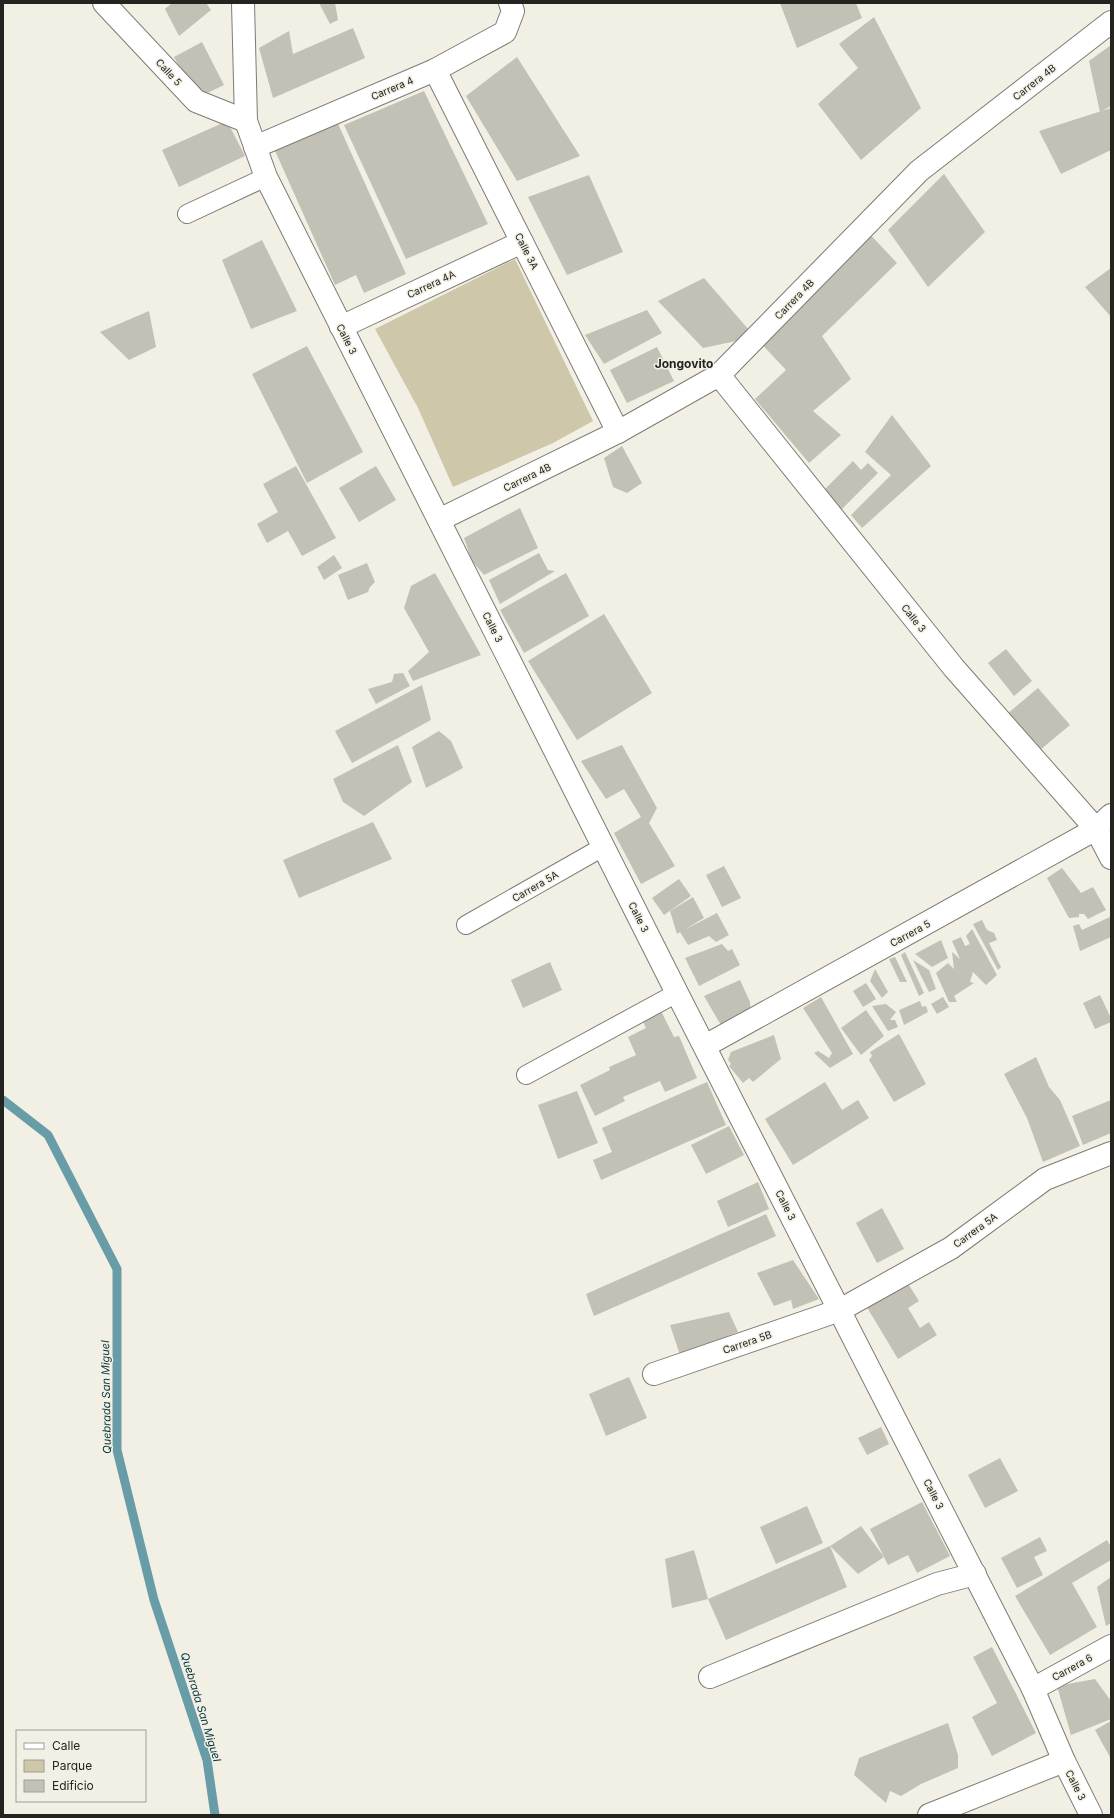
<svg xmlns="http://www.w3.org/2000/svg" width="1114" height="1818" viewBox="0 0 1114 1818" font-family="Inter,sans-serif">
<rect width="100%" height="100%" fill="#f2f0e5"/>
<polygon fill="#cfc7aa" points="515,259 593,421 553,443 453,487 418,408 375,329"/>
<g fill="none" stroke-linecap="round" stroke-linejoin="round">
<polyline stroke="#689da8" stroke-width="9" points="3,1100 48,1135 117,1269 117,1450 154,1600 207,1760 215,1815"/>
</g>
<g fill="#c3c0b6">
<polygon points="172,3 206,3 211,10 179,36 165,9"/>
<polygon points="319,3 335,3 338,20 330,24"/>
<polygon points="780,3 856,3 862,18 797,48"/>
<polygon points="874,17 921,108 861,160 818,104 858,68 839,44"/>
<polygon points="353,28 365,58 273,98 259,48 289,31 293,54"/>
<polygon points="202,42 224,85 195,99 174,57"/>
<polygon points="1111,45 1111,106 1100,112 1089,61"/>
<polygon points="517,57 580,156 517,181 466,96"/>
<polygon points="424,91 488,224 406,259 344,125"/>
<polygon points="1111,108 1111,150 1061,174 1039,131"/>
<polygon points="334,115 406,274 364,293 356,275 335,285 272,144"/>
<polygon points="227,121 245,156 179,187 162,150"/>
<polygon points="944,174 985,232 928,287 888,230"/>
<polygon points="589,175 623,252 567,275 528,197"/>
<polygon points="865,229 897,263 822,336 851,379 813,411 841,435 809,463 755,399 786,370 755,337"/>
<polygon points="262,240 297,311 251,329 222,260"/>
<polygon points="1111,268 1111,317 1085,287"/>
<polygon points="704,278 755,337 703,348 658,301"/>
<polygon points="647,310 662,333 604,364 585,335"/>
<polygon points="149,311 156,347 129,360 100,332"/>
<polygon points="307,346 363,452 307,483 252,374"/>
<polygon points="657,347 674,381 627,403 610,370"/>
<polygon points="892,415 931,466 862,528 851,515 891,475 865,452"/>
<polygon points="622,446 642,483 627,493 613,487 604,458"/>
<polygon points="853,461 861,470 868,463 878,473 841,510 822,492"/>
<polygon points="296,466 336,538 302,556 288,531 267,543 257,524 278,512 263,484"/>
<polygon points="376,466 396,500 359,522 339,488"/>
<polygon points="520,508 538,548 484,575 472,561 464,538"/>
<polygon points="539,553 548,570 555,571 500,604 489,580"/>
<polygon points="334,555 342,568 324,580 317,567"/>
<polygon points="367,563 375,582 370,587 368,592 348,600 338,575"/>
<polygon points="435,573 481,655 413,681 408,671 429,652 404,608 411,586"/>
<polygon points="566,573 589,616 524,653 500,610"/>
<polygon points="604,614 652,693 577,740 528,661"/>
<polygon points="1006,649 1032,681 1014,696 988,663"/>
<polygon points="403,673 410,686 376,704 368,689 392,682 394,674"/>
<polygon points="422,685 431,720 352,763 335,731"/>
<polygon points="1038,688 1070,725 1033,756 1001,719"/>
<polygon points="439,731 451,741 463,768 426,788 412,747"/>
<polygon points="398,745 412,782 364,816 343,802 333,779"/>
<polygon points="622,745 657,808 649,823 675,866 641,884 614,833 641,817 624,789 606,799 581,761"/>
<polygon points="373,822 392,859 299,898 283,860"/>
<polygon points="724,866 741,898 722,907 706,875"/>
<polygon points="1062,868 1081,893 1093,887 1106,910 1088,919 1084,914 1079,914 1079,917 1069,918 1047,878"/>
<polygon points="679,879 691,896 664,915 652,898"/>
<polygon points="693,897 704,918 684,930 717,913 729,935 716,942 709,936 688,945 680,932 677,934 670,911"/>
<polygon points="1110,917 1111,937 1080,951 1073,926 1079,924 1082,930"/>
<polygon points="982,920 987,930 994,933 997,940 989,943 1001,967 998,970 973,924"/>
<polygon points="972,929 997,975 986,985 973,972 970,982 974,983 954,996 957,1002 949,1002 936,973 948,963 954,969 952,952 960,959 952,941 961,937 965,946 970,944 966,936"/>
<polygon points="941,940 948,958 932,967 915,954"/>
<polygon points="722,944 728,951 732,949 740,965 699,986 685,958"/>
<polygon points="905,952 924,993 919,996 901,955"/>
<polygon points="895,957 907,982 900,982 889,959"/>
<polygon points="913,960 929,970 936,989 929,992"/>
<polygon points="550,962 562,990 523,1008 511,980"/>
<polygon points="875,969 888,992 882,998 870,981"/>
<polygon points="740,980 750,1002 751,1015 722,1027 704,996"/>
<polygon points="866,983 876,999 863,1007 853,991"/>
<polygon points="1100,995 1111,1018 1111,1022 1095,1029 1083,1003"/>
<polygon points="821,997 853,1054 830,1068 814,1053 818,1051 829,1058 832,1053 803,1008"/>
<polygon points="943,997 949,1007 937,1014 931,1004"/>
<polygon points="920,1001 922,1007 926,1006 928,1012 904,1025 899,1010"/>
<polygon points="886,1004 896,1012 890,1020 895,1020 898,1027 888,1031 872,1006"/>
<polygon points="658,1005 674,1037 679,1036 697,1078 665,1092 660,1081 623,1097 625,1101 595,1116 580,1085 610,1070 609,1067 636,1055 628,1037 646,1028 639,1013"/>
<polygon points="866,1010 884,1036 861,1055 841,1028"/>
<polygon points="899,1034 926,1084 894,1102 869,1060 872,1056 870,1052"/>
<polygon points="774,1035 781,1059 753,1082 749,1078 743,1083 729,1066 731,1064 728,1060 731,1052"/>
<polygon points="1036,1057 1049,1087 1060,1100 1080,1146 1043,1162 1027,1118 1004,1074"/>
<polygon points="707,1082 726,1125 601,1180 593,1160 612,1152 602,1128"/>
<polygon points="825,1082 842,1110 858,1100 869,1118 793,1165 765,1119"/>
<polygon points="577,1091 598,1143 558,1159 538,1105"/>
<polygon points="1111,1100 1111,1133 1083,1145 1072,1116"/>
<polygon points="729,1126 744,1155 706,1174 691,1145"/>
<polygon points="758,1182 769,1209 728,1227 717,1201"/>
<polygon points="882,1208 904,1249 877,1263 856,1223"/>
<polygon points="766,1214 776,1236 594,1316 586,1294"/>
<polygon points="793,1260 819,1299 793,1309 791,1300 774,1306 757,1273"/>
<polygon points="905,1279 919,1301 908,1308 920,1328 929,1322 937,1335 898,1359 865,1304"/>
<polygon points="729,1312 738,1332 680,1355 670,1325"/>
<polygon points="629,1377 647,1418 606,1436 589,1394"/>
<polygon points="881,1427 889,1444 867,1455 858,1438"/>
<polygon points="1000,1458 1018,1491 985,1508 968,1475"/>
<polygon points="922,1502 950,1556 917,1573 908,1555 888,1565 870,1529"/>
<polygon points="807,1506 823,1543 776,1564 760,1527"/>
<polygon points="861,1526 884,1557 858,1574 830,1546 847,1587 726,1640 708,1599 830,1546"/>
<polygon points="1040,1537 1047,1551 1034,1557 1043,1575 1017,1588 1001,1558"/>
<polygon points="1107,1540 1111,1547 1111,1560 1072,1583 1097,1627 1050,1655 1015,1596"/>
<polygon points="694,1550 708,1599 672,1608 665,1559"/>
<polygon points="1111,1577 1111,1623 1106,1626 1097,1587"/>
<polygon points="992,1647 1036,1733 992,1756 972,1717 997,1703 973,1657"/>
<polygon points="1095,1679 1111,1701 1111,1719 1071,1735 1057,1686"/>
<polygon points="1111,1721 1111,1759 1095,1730"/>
<polygon points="948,1723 958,1755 958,1768 921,1784 901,1796 890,1791 886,1803 854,1775 859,1758"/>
</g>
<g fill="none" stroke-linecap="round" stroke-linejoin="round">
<defs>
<g id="pedestrian">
<polyline points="187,214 266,177"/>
<polyline points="466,925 603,847"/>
<polyline points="526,1075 677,993"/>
</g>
<g id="minor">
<polyline points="104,3 196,101 246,121"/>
<polyline points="435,70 618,432"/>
<polyline points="255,147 435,70 505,32 513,11 510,3"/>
<polyline points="341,327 522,242"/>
<polyline points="719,375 954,668 1096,829 1111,858"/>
<polyline points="439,520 618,432 719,375 919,171 1111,22"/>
<polyline points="705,1046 1096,829 1111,815"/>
<polyline points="654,1374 840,1310 951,1248 1045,1179 1111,1153"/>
<polyline points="710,1677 937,1584 975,1574"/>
<polyline points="1033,1689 1111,1646"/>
<polyline points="929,1815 1064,1761"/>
</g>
<polyline id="tertiary" points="243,3 246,121 266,177 677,993 1033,1689 1064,1761 1091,1815"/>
</defs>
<use href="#pedestrian" stroke="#7e7c72" stroke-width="20"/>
<use href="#minor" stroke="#7e7c72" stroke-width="24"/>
<use href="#tertiary" stroke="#7e7c72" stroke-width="24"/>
<use href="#pedestrian" stroke="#fff" stroke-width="18"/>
<use href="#minor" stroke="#fff" stroke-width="22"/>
<use href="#tertiary" stroke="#fff" stroke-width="22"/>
</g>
<g text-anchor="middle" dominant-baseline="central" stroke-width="3" stroke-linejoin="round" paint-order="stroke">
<g font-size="10" fill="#24231f" stroke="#f2f0e5">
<text transform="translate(169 72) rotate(47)">Calle 5</text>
<text transform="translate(1034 82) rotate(-38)">Carrera 4B</text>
<text transform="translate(392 88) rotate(-23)">Carrera 4</text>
<text transform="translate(527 251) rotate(63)">Calle 3A</text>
<text transform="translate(431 284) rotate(-25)">Carrera 4A</text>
<text transform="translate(794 299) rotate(-46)">Carrera 4B</text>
<text transform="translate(347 339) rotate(63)">Calle 3</text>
<text transform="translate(527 477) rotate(-26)">Carrera 4B</text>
<text transform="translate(914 618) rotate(51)">Calle 3</text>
<text transform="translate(493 627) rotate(63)">Calle 3</text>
<text transform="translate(535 886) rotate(-30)">Carrera 5A</text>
<text transform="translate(639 917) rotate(63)">Calle 3</text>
<text transform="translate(910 933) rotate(-29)">Carrera 5</text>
<text transform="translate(786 1205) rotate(63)">Calle 3</text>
<text transform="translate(975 1230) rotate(-36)">Carrera 5A</text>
<text transform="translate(747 1342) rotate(-19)">Carrera 5B</text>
<text transform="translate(934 1494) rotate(63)">Calle 3</text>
<text transform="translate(1072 1667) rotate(-29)">Carrera 6</text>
<text transform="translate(1076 1785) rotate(63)">Calle 3</text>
</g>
<g font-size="11" font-style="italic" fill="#00323a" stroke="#f2f0e5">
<text transform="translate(106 1397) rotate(-91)">Quebrada San Miguel</text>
<text transform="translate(201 1707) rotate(73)">Quebrada San Miguel</text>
</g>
<g font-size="12" font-weight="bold" fill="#24231f" stroke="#f2f0e5">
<text x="684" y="363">Jongovito</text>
</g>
</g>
<rect width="1114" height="1818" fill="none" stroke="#24231f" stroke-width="8"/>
<rect x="16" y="1730" width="130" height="72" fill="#f2f0e5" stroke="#a09e96"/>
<rect x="24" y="1743" width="20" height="6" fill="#ffffff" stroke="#a09e96"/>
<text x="52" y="1750" font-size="12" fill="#24231f">Calle</text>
<rect x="24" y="1760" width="20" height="12" fill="#cfc7aa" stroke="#a09e96"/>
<text x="52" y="1770" font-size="12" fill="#24231f">Parque</text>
<rect x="24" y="1780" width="20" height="12" fill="#c3c0b6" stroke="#a09e96"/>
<text x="52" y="1790" font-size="12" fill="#24231f">Edificio</text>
</svg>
